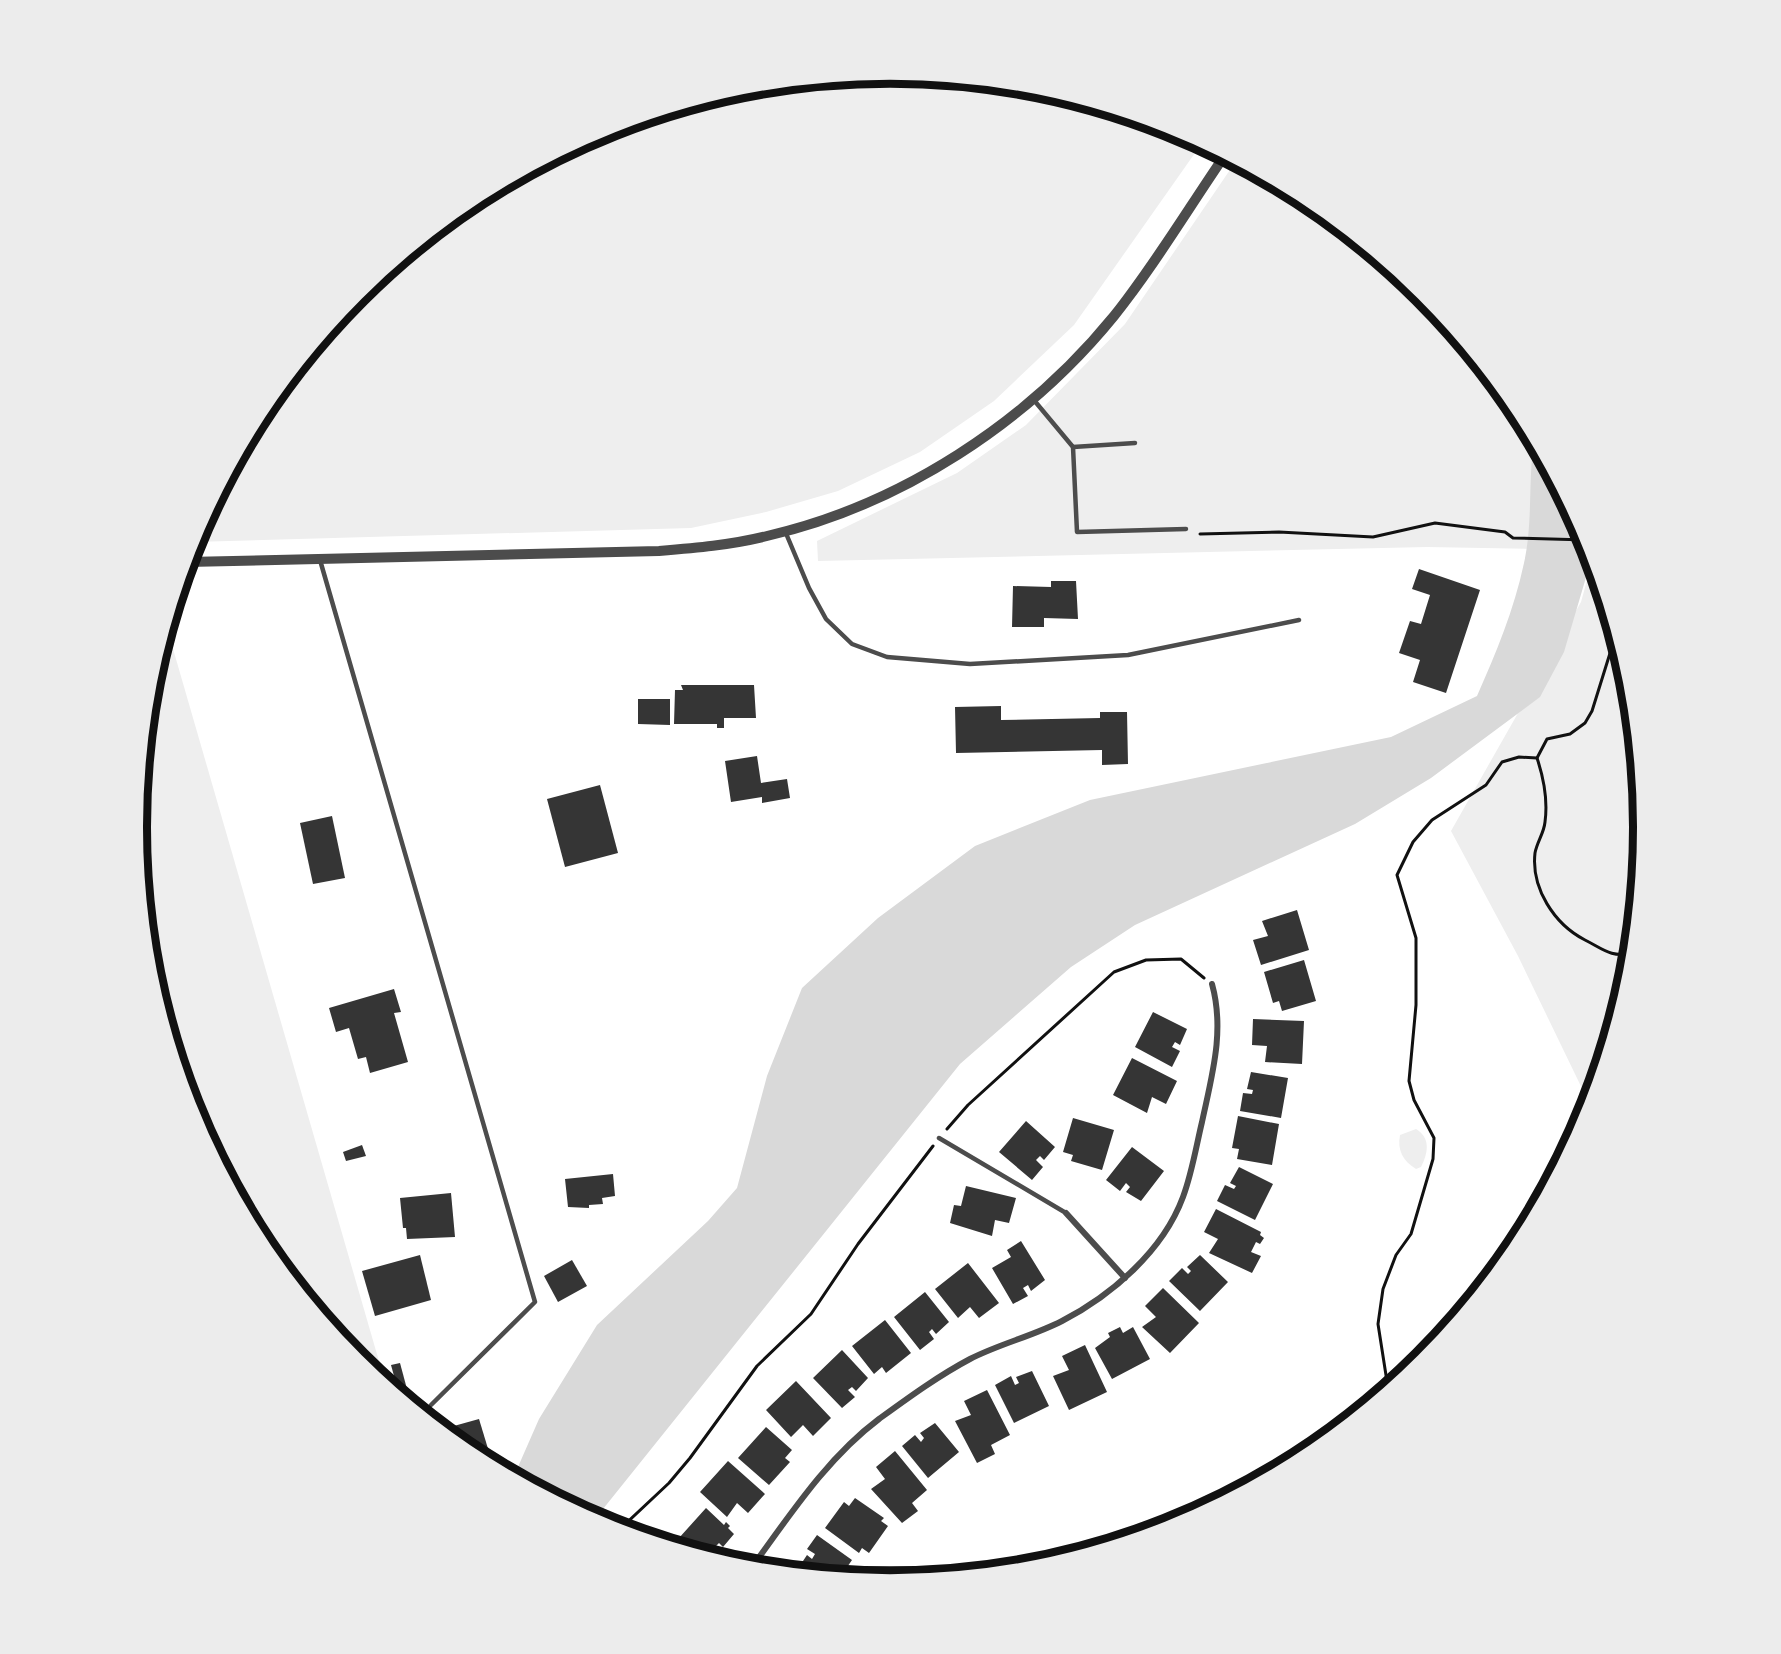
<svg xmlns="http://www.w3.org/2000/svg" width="1781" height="1654" viewBox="0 0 1781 1654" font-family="Georgia,serif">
<rect width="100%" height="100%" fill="#fff"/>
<g fill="#eee">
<polygon points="891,74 1038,88 1179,131 1202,143 1074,325 994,401 920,452 838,491 766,512 691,528 193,542 264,408 358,294 472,200 602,131 744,88"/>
<polygon points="1236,161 1309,201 1424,294 1517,409 1587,539 1590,550 1427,547 818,561 817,541 957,473 1026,425 1125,324"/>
<polygon points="1593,559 1630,680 1644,827 1629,974 1590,1105 1518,956 1451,831 1581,602"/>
<polygon points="167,628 385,1382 357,1360 264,1245 194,1115 151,974 137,827 152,680"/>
<path d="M1416,1129C1431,1138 1428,1153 1421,1167L1416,1169C1403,1161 1397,1150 1400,1135Z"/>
</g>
<path fill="#d9d9d9" d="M1534,440L1587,539L1592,557L1564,652L1540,697L1431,778L1355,824L1135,925L1071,967L960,1064L595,1519L514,1476L539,1419L597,1325L708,1221L737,1188L767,1076L802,988L878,918L975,846L1090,800L1391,737L1477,696C1496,653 1514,610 1524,563C1533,523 1528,480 1534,440Z"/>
<g fill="#353535">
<polygon points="1419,569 1480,590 1446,693 1413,682 1420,660 1399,653 1410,621 1421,624 1430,595 1412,589"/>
<polygon points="1051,581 1076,581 1078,619 1044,618 1044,627 1012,627 1013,586 1051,587"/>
<polygon points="681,685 754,685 756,718 724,718 724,728 717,728 717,724 674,724 675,690 683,690"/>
<polygon points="638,699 670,699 670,725 638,724"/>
<polygon points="1001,706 1001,720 1100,718 1100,712 1127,712 1128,764 1102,765 1102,750 956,753 955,707"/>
<polygon points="757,756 761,783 787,779 790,798 762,803 762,797 731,802 725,761"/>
<polygon points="600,785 618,853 565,867 547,799"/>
<polygon points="332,816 345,878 313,884 300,823"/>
<polygon points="1297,910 1309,950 1261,965 1253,940 1268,936 1262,921"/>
<polygon points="1304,960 1316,1001 1282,1011 1279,1001 1273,1003 1264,972"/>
<polygon points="394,989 401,1012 394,1013 408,1062 370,1073 366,1057 358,1059 349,1028 336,1032 329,1008"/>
<polygon points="1153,1012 1187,1029 1180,1045 1175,1042 1172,1047 1180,1051 1172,1067 1135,1047"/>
<polygon points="1253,1019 1304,1021 1302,1064 1265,1062 1267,1046 1252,1045"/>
<polygon points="1132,1058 1177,1081 1166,1104 1152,1097 1147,1113 1113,1095"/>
<polygon points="1251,1072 1288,1078 1281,1118 1240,1111 1243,1093 1252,1094 1253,1090 1247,1089"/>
<polygon points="1238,1116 1279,1124 1272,1165 1237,1159 1239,1149 1232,1148"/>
<polygon points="1073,1118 1114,1130 1102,1170 1071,1161 1073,1155 1063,1152"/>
<polygon points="1026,1121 1055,1147 1044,1160 1040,1156 1036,1160 1043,1167 1032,1180 999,1152"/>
<polygon points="362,1145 366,1156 346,1161 343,1152"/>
<polygon points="1132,1147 1164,1171 1141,1201 1126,1192 1130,1187 1126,1183 1120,1191 1106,1180"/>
<polygon points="1239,1167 1273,1184 1255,1220 1217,1201 1225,1185 1234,1189 1236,1186 1230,1183"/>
<polygon points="613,1174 615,1196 602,1198 603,1204 589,1205 589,1208 568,1207 565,1179"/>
<polygon points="966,1186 1016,1198 1009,1223 995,1220 992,1236 950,1223 954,1205 961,1206"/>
<polygon points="451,1193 455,1237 407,1239 406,1228 403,1228 400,1198"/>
<polygon points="1216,1209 1261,1232 1260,1235 1264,1238 1260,1244 1256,1242 1251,1252 1261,1256 1252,1273 1209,1253 1218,1239 1204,1232"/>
<polygon points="1021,1241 1045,1280 1031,1291 1028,1285 1023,1288 1028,1296 1013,1304 992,1268 1011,1257 1007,1250"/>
<polygon points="420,1255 431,1300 375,1316 362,1271"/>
<polygon points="1200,1255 1228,1282 1200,1311 1169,1281 1182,1268 1188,1274 1191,1271 1187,1267"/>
<polygon points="572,1260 587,1286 558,1302 544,1276"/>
<polygon points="968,1263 999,1303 979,1318 970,1307 958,1318 935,1289"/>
<polygon points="1163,1288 1199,1323 1170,1353 1142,1327 1156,1317 1145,1306"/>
<polygon points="925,1292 949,1322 936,1334 932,1329 929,1332 934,1339 920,1350 894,1317"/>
<polygon points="885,1320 911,1353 886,1373 882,1367 874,1374 852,1346"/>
<polygon points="1120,1327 1123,1333 1133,1327 1150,1359 1112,1379 1095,1348 1110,1337 1108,1333"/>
<polygon points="1085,1345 1107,1392 1069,1410 1053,1376 1069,1370 1062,1356"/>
<polygon points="842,1350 868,1378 856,1391 852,1387 848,1390 855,1397 842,1408 813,1378"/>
<polygon points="400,1363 411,1404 399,1394 391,1365"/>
<polygon points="1032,1371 1049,1406 1014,1423 995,1385 1011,1376 1015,1385 1019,1383 1016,1377"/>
<polygon points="796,1381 831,1418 813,1436 803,1425 791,1437 766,1410"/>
<polygon points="987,1390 1010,1435 991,1445 995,1454 977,1463 955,1421 971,1415 964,1401"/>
<polygon points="479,1419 489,1452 477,1456 443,1429"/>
<polygon points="935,1423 959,1452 928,1478 902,1446 915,1435 921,1442 924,1438 920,1433"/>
<polygon points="766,1427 792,1450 785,1458 790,1462 769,1485 738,1458"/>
<polygon points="895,1451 927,1490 912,1503 918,1511 902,1523 871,1489 885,1479 876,1467"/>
<polygon points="728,1461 765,1494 748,1513 737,1503 727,1517 700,1492"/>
<polygon points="855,1498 884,1518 881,1521 888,1526 869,1553 862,1548 859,1553 825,1528 844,1502 849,1506"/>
<polygon points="706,1508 724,1525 726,1522 730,1526 728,1528 734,1534 723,1547 719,1543 715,1547 723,1553 718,1558 693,1551 679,1538"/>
<polygon points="817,1535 852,1560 841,1576 797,1570 807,1555 812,1559 815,1554 807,1549"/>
</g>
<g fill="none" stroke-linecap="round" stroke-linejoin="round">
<g stroke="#111" stroke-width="3">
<polyline points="1200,534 1279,532 1373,537 1435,523 1505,532 1513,538 1587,540"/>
<path d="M1537,758C1544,779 1548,800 1545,822C1544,833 1537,842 1535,853C1531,888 1554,924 1585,940C1603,949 1611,958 1632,953"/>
<polyline points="947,1129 968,1105 1114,972 1146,960 1181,959 1204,978"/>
<polyline points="1388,1388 1378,1324 1383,1289 1396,1255 1411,1234 1433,1159 1434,1138 1414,1100 1409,1081 1416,1005 1416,938 1397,875 1413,842 1432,820 1486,785 1502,762 1519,757 1537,758 1547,739 1570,734 1585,723 1592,711 1611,650 1609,612"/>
<polyline points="620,1529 669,1483 690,1458 757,1366 811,1314 858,1244 933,1146"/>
</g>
<g stroke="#4c4c4c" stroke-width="4.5">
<polyline points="1033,399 1073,447 1077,532 1186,529"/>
<polyline points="1073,447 1135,443"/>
<polyline points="785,531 809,588 826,619 852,644 887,657 970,664 1128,655 1299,620"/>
<polyline points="320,560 535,1302 431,1405"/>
<polyline points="939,1138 1066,1213"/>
</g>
<g stroke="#4c4c4c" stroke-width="6">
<polyline points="1066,1213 1125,1278"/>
<path d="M752,1567C790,1515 827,1458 879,1419C908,1398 938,1376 970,1359C999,1344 1033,1336 1062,1321C1112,1295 1163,1251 1183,1197C1192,1173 1196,1147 1202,1122C1212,1075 1225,1031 1212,984"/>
</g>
<path stroke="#4c4c4c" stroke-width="10" d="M187,562L659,551C695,548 731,545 767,536C901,505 1027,423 1114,316C1154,266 1188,209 1225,155"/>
</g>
<path d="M0 0H1781V1654H0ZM147 827a743 743 0 1 1 1486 0a743 743 0 1 1-1486 0Z" fill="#ececec" fill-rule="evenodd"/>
<path fill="none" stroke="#111" stroke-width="8" d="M147 827a743 743 0 1 1 1486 0a743 743 0 1 1-1486 0Z"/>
</svg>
